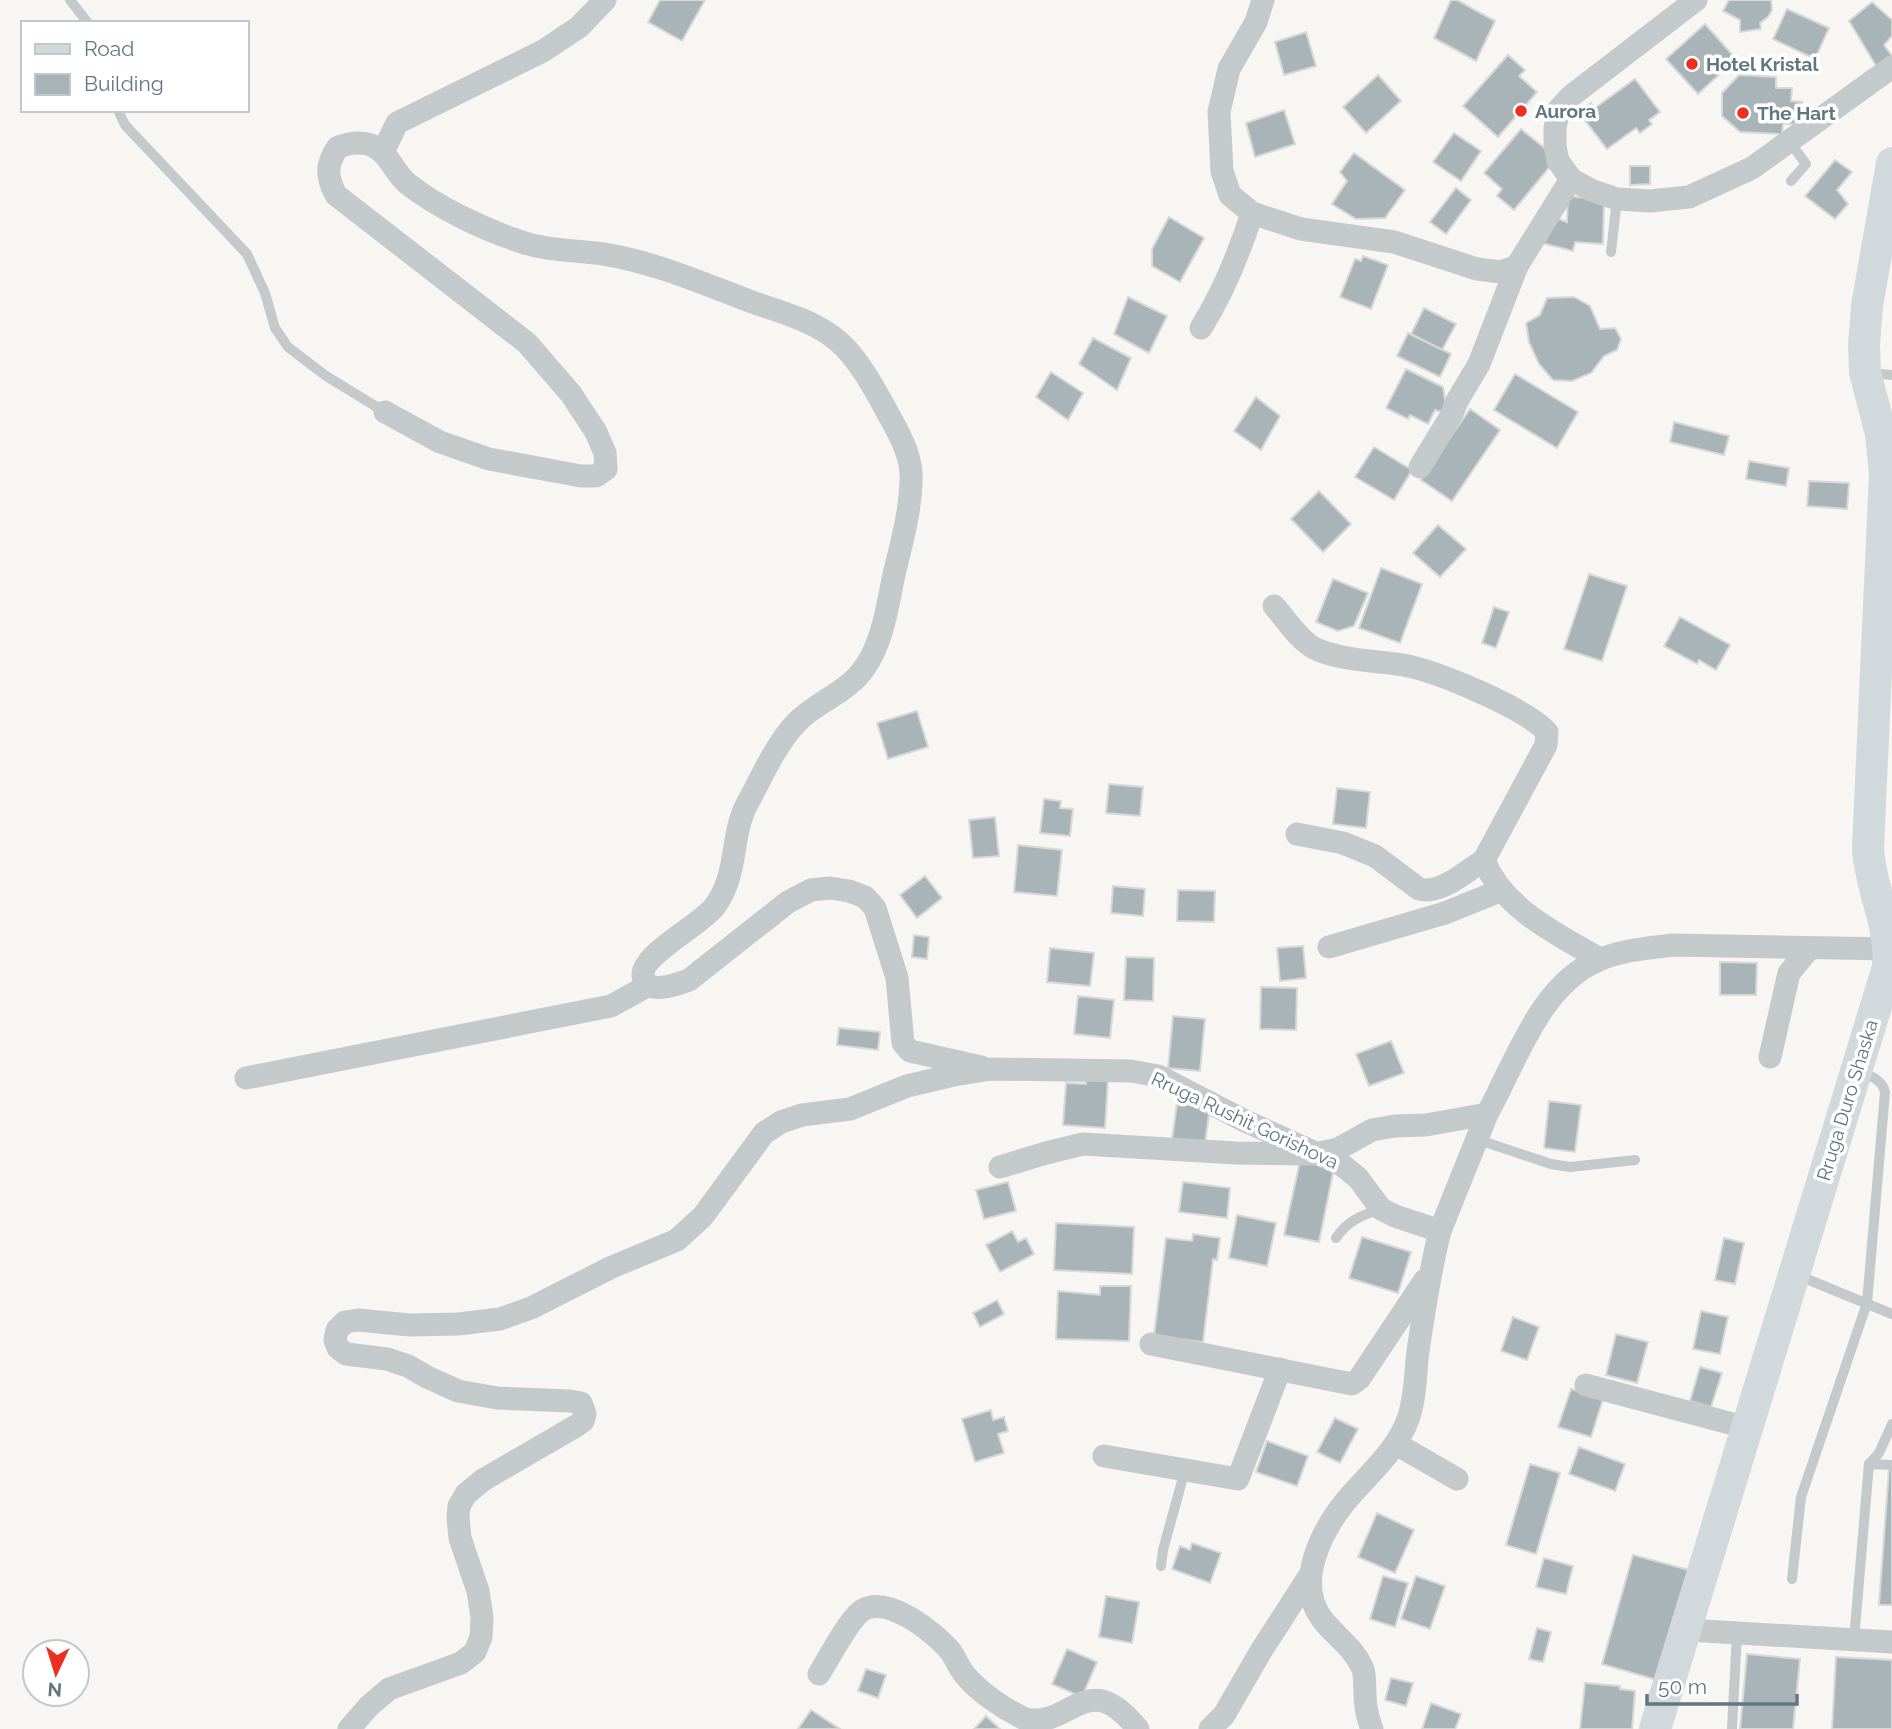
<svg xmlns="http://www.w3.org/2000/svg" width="1892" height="1729" viewBox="0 0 1892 1729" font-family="Raleway,sans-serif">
<rect width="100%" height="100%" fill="#f7f6f3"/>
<g fill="#a8b4b7" stroke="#d8d8d6" stroke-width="2">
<polygon points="660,0 705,0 682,41 648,22"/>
<polygon points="1451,0 1457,0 1495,21 1476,61 1434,38"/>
<polygon points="1729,0 1771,0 1772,10 1768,17 1760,23 1761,29 1740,32 1740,20 1723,11"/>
<polygon points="1872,2 1892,20 1892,36 1884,45 1892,56 1878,69 1849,21"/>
<polygon points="1787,9 1829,28 1815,59 1773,39"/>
<polygon points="1705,24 1736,59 1698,94 1666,59"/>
<polygon points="1306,32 1316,66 1284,75 1275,42"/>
<polygon points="1508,55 1525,70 1519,76 1537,92 1498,137 1463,106"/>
<polygon points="1378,75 1401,101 1366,133 1343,107"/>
<polygon points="1739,75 1776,77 1776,88 1792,88 1791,101 1802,102 1801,124 1783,124 1782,134 1740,132 1722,116 1722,93"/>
<polygon points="1635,79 1660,112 1649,120 1652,124 1640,133 1636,128 1607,149 1584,119 1587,115 1583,109 1591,103 1595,108"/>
<polygon points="1284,110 1295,144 1255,157 1246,123"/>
<polygon points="1521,129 1557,158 1514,210 1497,196 1502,189 1484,173"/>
<polygon points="1454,133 1481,151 1461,181 1433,162"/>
<polygon points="1354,153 1405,190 1385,218 1356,219 1332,204 1347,181 1340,172"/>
<polygon points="1835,160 1852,172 1837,190 1848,204 1835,219 1805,196"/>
<polygon points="1630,166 1650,166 1650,184 1630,185"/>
<polygon points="1456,188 1471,200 1446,234 1430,222"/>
<polygon points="1568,196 1604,200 1603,244 1575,242 1573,251 1542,243 1553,217 1567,222"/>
<polygon points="1169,217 1204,238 1180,282 1152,266 1152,249"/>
<polygon points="1363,256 1388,265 1371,309 1340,297 1355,259 1361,261"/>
<polygon points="1128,297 1167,316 1149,353 1114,334"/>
<polygon points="1574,297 1590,306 1600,329 1615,328 1621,339 1617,350 1604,356 1591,373 1572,381 1553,380 1539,364 1529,342 1526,323 1540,315 1547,298"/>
<polygon points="1424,308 1456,324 1442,350 1411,334"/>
<polygon points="1408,333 1451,354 1440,377 1397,356"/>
<polygon points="1093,338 1131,358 1117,390 1079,364"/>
<polygon points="1406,369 1443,387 1446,406 1444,413 1435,410 1428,424 1410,415 1408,419 1386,408"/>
<polygon points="1051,372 1083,393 1068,420 1036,397"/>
<polygon points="1515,374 1578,412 1557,448 1494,410"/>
<polygon points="1256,397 1280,416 1261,450 1234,431"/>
<polygon points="1470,409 1500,430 1452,501 1421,480"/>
<polygon points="1674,422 1729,436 1724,455 1670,442"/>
<polygon points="1374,447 1412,470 1394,500 1355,477"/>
<polygon points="1749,461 1789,468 1786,486 1746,479"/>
<polygon points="1809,481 1849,483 1847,509 1807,506"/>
<polygon points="1319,491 1351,524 1323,552 1291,519"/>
<polygon points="1438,525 1466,549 1440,577 1413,553"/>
<polygon points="1381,568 1422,584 1400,643 1359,628"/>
<polygon points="1589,574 1627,586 1602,661 1564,649"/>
<polygon points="1333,579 1368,593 1354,626 1338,631 1316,622"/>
<polygon points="1494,607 1509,612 1496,648 1482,643"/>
<polygon points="1680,617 1730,645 1716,670 1699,660 1697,664 1664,646"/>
<polygon points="917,711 928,747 888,759 877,723"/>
<polygon points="1109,784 1143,787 1140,816 1106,813"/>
<polygon points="1337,788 1370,792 1366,828 1333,824"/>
<polygon points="1044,799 1061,801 1060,808 1073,809 1070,836 1040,833"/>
<polygon points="995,817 999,856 973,858 969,820"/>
<polygon points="1018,845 1062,850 1057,896 1014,892"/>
<polygon points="925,876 942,898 917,918 900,895"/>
<polygon points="1113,886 1145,889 1143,916 1111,913"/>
<polygon points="1178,890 1215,891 1214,922 1177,921"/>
<polygon points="914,935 929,937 927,959 912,957"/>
<polygon points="1303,946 1306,978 1280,981 1277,948"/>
<polygon points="1050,948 1094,953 1090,986 1047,982"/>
<polygon points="1126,957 1154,958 1153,1001 1124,1000"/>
<polygon points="1720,962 1757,963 1756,995 1720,995"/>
<polygon points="1261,987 1297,988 1296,1030 1260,1029"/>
<polygon points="1078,996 1114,1000 1110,1038 1074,1034"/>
<polygon points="1173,1016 1205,1019 1200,1071 1168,1068"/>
<polygon points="839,1028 880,1032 878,1050 837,1045"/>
<polygon points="1391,1041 1404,1073 1369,1086 1356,1054"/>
<polygon points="1086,1077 1108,1079 1105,1128 1063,1125 1066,1083 1086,1084"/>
<polygon points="1549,1101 1581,1105 1575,1152 1544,1148"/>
<polygon points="1177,1103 1210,1107 1205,1143 1172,1140"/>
<polygon points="1300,1161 1334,1168 1319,1242 1284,1235"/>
<polygon points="1008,1182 1016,1211 984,1219 976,1190"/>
<polygon points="1183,1182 1230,1188 1227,1218 1179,1212"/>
<polygon points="1237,1215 1276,1223 1267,1266 1229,1258"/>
<polygon points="1056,1223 1134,1227 1132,1274 1054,1270"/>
<polygon points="1012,1231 1018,1242 1026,1238 1034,1254 1000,1272 986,1245"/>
<polygon points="1193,1234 1220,1238 1217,1260 1213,1259 1203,1342 1154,1336 1166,1238 1192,1241"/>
<polygon points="1362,1237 1411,1252 1398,1293 1349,1278"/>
<polygon points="1724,1238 1744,1243 1735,1284 1715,1280"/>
<polygon points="1100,1286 1131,1286 1129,1341 1056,1339 1058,1291 1100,1295"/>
<polygon points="997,1300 1004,1314 980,1327 973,1313"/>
<polygon points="1701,1311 1728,1317 1720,1354 1693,1349"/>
<polygon points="1513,1317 1539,1327 1527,1360 1501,1351"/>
<polygon points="1616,1334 1648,1342 1637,1383 1606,1375"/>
<polygon points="1700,1367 1722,1373 1711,1407 1690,1401"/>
<polygon points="1571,1389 1603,1399 1591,1437 1558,1427"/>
<polygon points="991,1410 993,1420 1004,1417 1008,1431 998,1434 1004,1453 975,1462 962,1419"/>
<polygon points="1335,1418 1358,1429 1340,1463 1317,1452"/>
<polygon points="1267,1441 1308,1456 1297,1486 1256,1472"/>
<polygon points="1579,1447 1625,1464 1615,1491 1569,1474"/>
<polygon points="1530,1464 1560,1473 1536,1554 1506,1545"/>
<polygon points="1889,1469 1892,1470 1892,1605 1879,1605"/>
<polygon points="1377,1513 1414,1530 1395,1573 1358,1557"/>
<polygon points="1192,1543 1221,1553 1210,1583 1172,1569 1180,1546 1190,1550"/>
<polygon points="1633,1555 1689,1570 1657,1680 1602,1664"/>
<polygon points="1544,1558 1573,1566 1566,1594 1536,1587"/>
<polygon points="1383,1576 1408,1583 1395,1627 1370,1619"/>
<polygon points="1416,1576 1445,1586 1430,1629 1401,1619"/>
<polygon points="1106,1596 1139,1602 1132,1643 1099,1637"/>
<polygon points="1537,1628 1551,1632 1543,1662 1529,1659"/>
<polygon points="1067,1649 1097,1662 1082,1697 1052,1684"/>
<polygon points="1747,1654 1800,1659 1793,1729 1740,1729"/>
<polygon points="1836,1657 1892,1660 1892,1729 1832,1729"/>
<polygon points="866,1669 886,1675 878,1698 858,1691"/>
<polygon points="1391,1678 1413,1683 1406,1706 1385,1700"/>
<polygon points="1585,1683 1620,1686 1620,1689 1635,1691 1632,1729 1580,1729"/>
<polygon points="1431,1703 1461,1714 1455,1729 1422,1729"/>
<polygon points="811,1710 840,1729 798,1729"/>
<polygon points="986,1716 1000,1729 974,1729"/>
</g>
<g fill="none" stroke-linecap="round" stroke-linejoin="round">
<g stroke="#c4c9cb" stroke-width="10">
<polyline points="70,0 88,23"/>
<polyline points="118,110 125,125 247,254 265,293 275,328 288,347 326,376 385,412"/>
<polyline points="1789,141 1806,164 1791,181"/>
<polyline points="1611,252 1617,199"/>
<polyline points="1870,373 1892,375"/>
<polyline points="1476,1139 1551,1164 1570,1167 1635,1160"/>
<path d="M1336,1238C1347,1221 1362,1215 1381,1209"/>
<polyline points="1797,1275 1892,1314"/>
<polyline points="1869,1464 1892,1465"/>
<polyline points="1161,1566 1163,1550 1185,1470"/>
<path d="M1792,1579L1801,1497L1867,1303L1885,1092C1882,1079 1870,1076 1859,1071"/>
<polyline points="1854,1640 1869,1464 1879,1453 1892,1424"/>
<polyline points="1732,1729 1737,1633"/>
</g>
<g stroke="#c4c9cb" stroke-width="23">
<polyline points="1263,0 1256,22 1229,69 1219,112 1222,171 1230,195 1252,213 1301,229 1394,242 1477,269 1501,272 1517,266 1571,179"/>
<polyline points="1696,0 1571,96 1559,109 1555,128 1555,146 1558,161 1571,179 1591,190 1617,199 1650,201 1689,197 1752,168 1892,67"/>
<polyline points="383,152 397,123 543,51 579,27 605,0"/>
<path d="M1201,328C1224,291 1239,254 1252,213"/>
<path d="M385,412L440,442L489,459L581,476H596L606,469L605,453L596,432L571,394L527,343L336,195C326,176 326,164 338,147C349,143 360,141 371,145C389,152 394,173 408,184C437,207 481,228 516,240C544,251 574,250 603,254C655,262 704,284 752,302C781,312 815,321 838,341C857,357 873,386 885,408C898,432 913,455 911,483C910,512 902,542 895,570C888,601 884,640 865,667C849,692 816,702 797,722C775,745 762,777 747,804C730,836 739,873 715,906C701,925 642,954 643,975C644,997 678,984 689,980L788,902L811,890L830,888L849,891L865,897L875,908L897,978L903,1043L910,1051L981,1067"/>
<polyline points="1420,467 1451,416 1457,401 1479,364 1517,266"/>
<path d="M1274,606C1286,619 1298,639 1314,648C1337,660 1378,661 1403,665C1437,671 1525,708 1547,732L1546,745L1484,860C1502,908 1558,935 1600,959"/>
<path d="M1297,834L1343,843L1375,856L1419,889C1441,895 1466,871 1484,860"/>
<polyline points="1329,947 1445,913 1502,890"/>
<polyline points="1770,1057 1789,973 1809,949"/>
<polyline points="246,1078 611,1006 649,985"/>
<path d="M1000,1167L1046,1153L1083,1144L1236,1153L1315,1154L1338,1149L1372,1130L1395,1126L1426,1125L1487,1114C1516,1062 1540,984 1599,960C1622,950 1649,948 1673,945L1892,949"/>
<polyline points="1440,1231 1487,1114"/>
<polyline points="1151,1344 1352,1384 1359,1379 1425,1280"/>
<polyline points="1586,1385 1748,1428"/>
<polyline points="1396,1444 1457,1479"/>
<polyline points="1104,1456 1238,1479 1280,1369"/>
<polyline points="1687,1630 1892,1642"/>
<path d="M819,1674C829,1658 847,1623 860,1612C885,1592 936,1633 951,1652C956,1659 959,1668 965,1675C980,1693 1004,1709 1025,1719C1072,1729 1086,1665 1138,1729"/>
<path d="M349,1729L369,1706L389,1689L461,1663L475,1652L481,1637L482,1617L478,1591L460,1538L458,1518L459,1506L466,1494L483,1480L576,1426L583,1421L585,1414L581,1403L570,1401L497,1398L458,1391L427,1377L408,1366L387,1359L346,1354L338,1348L335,1340L337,1330L345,1322L358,1320L410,1325L458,1324L500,1319L531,1308L612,1267L677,1240L703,1216L764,1133L781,1122L802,1115L850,1109L907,1086L954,1075L991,1069L1131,1071L1158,1076L1243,1120L1342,1165L1358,1178L1381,1209L1395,1216L1440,1231C1430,1270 1424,1310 1418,1351C1415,1373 1416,1397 1408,1419C1396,1453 1367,1475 1345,1502C1321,1532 1295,1583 1322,1619C1334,1635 1354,1648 1362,1667C1366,1675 1364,1684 1365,1693C1365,1706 1367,1717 1372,1729"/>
<polyline points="1210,1729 1224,1715 1261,1651 1310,1575"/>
</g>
<path stroke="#d2d9dc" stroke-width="32" d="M1655,1729L1888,967C1892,926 1870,889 1868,848L1885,474L1881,434L1865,372L1864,345L1867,306L1892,163"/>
</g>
<g fill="#eb301f" stroke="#fff" stroke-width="2.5">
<circle cx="1692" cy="64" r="7"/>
<circle cx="1521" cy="111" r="7"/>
<circle cx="1743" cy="113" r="7"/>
</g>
<g text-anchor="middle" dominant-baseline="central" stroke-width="7" stroke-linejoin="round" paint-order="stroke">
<g font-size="19" font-weight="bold" fill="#607780" stroke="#fff" text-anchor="start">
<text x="1706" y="64">Hotel Kristal</text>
<text x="1535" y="111">Aurora</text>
<text x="1757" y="113">The Hart</text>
</g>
<g font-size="19" fill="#607780" stroke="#fff">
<text transform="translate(1847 1100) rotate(-73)">Rruga Duro Shaska</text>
<text transform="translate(1245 1120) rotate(25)">Rruga Rushit Gorishova</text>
</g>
</g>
<rect x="21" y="21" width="228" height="91" fill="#ffffff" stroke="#bfc9cc" stroke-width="2"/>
<rect x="35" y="44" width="35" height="10" fill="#d2d9dc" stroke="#bfc9cc" stroke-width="2"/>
<text x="84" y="56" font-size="21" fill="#607780">Road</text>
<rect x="35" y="74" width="35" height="21" fill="#a8b4b7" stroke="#bfc9cc" stroke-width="2"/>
<text x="84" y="91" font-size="21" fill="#607780">Building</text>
<g transform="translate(56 1673) rotate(184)"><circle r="33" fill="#ffffff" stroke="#bfc9cc" stroke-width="2"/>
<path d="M0-5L12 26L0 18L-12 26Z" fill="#eb301f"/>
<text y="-10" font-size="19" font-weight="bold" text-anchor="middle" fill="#607780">N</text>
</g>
<path d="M1647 1694v10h150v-10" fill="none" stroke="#607780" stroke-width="3.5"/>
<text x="1658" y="1694" font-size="21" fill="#607780" stroke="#ffffff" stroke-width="5" paint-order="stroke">50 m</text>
</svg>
